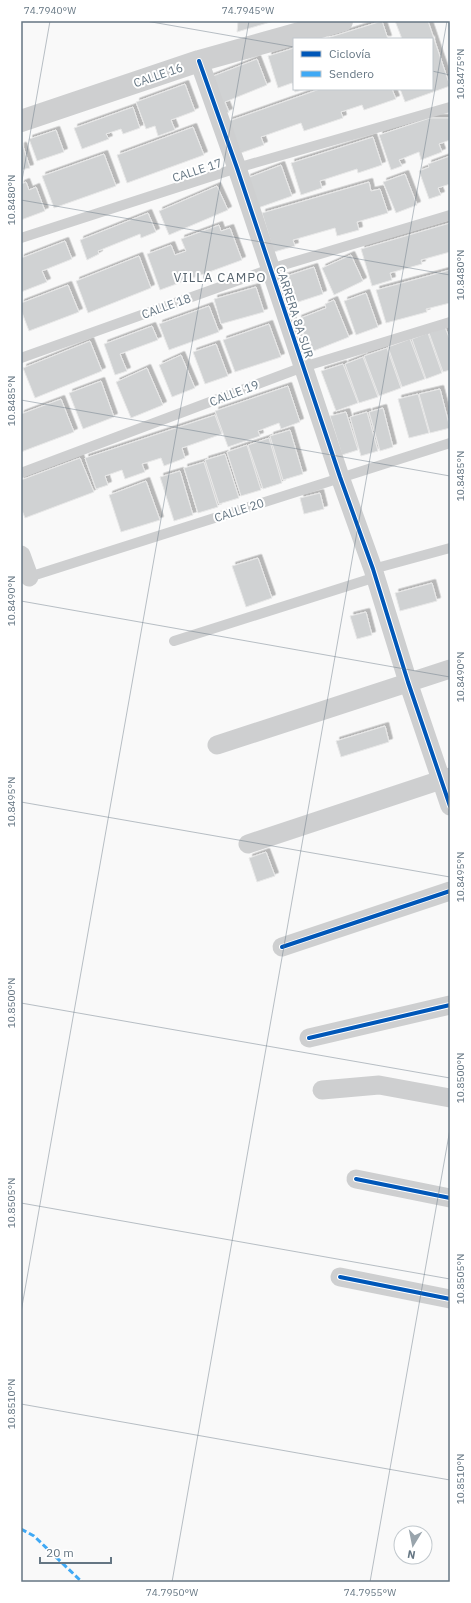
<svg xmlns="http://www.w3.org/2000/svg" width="471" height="1603" viewBox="0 0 471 1603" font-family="'IBM Plex Sans',sans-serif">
<defs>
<filter id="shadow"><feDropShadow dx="3.5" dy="-3.5" stdDeviation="0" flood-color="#0004"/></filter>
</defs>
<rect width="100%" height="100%" fill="#f9f9f9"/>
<g fill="#d0d2d3" stroke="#e8e8e8" filter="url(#shadow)">
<polygon points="238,21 274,21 237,32"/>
<polygon points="382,21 388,39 324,39"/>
<polygon points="395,21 428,21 450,86 405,102 400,89 432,89 432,39 402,39"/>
<polygon points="294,48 294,88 292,83 278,88 268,56"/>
<polygon points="257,59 267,85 225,102 229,112 222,115 208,78"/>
<polygon points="185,84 195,111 171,120 175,130 158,136 155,126 146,129 136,102"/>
<polygon points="294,89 306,89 295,92"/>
<polygon points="320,89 392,89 396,99 364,110 362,105 341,112 343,118 304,131 301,123 261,137 264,145 241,153 229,121"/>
<polygon points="133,107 140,128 123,134 121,129 106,134 109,139 82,149 74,128"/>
<polygon points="430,118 450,118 450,140 439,144 442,152 421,160 419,152 399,160 402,166 391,170 379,135"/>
<polygon points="193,127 204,155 127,183 117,155"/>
<polygon points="56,130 64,152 37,161 29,139"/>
<polygon points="373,137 382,165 358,173 357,169 320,181 322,188 301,195 291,163"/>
<polygon points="21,146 23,146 30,168 21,170"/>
<polygon points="104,154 116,186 54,208 42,176"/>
<polygon points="450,156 450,184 438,188 441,195 429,199 419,171 429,167 428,164"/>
<polygon points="281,165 292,196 258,208 247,178"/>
<polygon points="405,174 417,205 396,213 383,182"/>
<polygon points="26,182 29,190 36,187 45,211 21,220 21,184"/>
<polygon points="369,182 371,191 380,189 388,213 357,222 359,230 337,236 335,228 293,240 295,246 274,252 262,213"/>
<polygon points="217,186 228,210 169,235 159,211"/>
<polygon points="148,213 156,232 141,238 140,234 98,251 99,254 87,260 80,240"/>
<polygon points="450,223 450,252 421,260 422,264 390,273 392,280 372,286 361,249"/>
<polygon points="219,225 221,231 230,228 242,260 160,290 147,254 171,245 175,255 186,251 181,239"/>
<polygon points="65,241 72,259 42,271 47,282 21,292 21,258"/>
<polygon points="351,255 363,281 334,295 322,268"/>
<polygon points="139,256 151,288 88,313 76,281"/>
<polygon points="314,267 323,294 289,305 280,278"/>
<polygon points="450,270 450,303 426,309 427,312 386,323 376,290"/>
<polygon points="68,285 79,312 29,331 21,310 21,303"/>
<polygon points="256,287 264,312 221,324 214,299"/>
<polygon points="366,293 378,327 356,335 344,301"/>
<polygon points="334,300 349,337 311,352 298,319 326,308 325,304"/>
<polygon points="209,306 219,332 169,350 159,324"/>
<polygon points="269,324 281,357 235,372 223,340"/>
<polygon points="152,326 158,340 120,354 127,371 115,375 104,344"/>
<polygon points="445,327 450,340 450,370 443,372 429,333"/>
<polygon points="428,333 442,373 426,379 412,339"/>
<polygon points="410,339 425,379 402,387 388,347"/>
<polygon points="90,341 102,371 35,398 23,368"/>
<polygon points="216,344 228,376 205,384 193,352"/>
<polygon points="387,348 401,388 379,396 364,356"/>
<polygon points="181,355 195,388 172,397 159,365"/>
<polygon points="363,357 378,397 359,403 345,364"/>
<polygon points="343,364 358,403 336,411 321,371"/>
<polygon points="147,368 163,405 131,418 116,382"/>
<polygon points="101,381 114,417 83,429 69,393"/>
<polygon points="288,386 300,422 281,429 279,423 258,431 260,436 228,447 215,411"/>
<polygon points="440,389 450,428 430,433 419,394"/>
<polygon points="418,394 429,433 409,438 398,399"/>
<polygon points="61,399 74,432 21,452 21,414"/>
<polygon points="383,408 393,447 380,451 369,412"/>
<polygon points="346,412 358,450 342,455 330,416"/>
<polygon points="367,412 378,451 361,456 350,417"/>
<polygon points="215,415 222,434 182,448 185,458 164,466 161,458 142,464 145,472 125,479 122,470 105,476 108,485 96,489 85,458"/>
<polygon points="290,430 303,474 283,480 270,436"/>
<polygon points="269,438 282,483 263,489 248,445"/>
<polygon points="247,445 261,490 241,496 227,452"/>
<polygon points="225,454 239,498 219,504 205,460"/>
<polygon points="80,458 94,492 25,518 21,508 21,480"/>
<polygon points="204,462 218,507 198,513 184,468"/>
<polygon points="180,471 193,515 174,521 160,477"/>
<polygon points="146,481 160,520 121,532 109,495"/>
<polygon points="320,493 324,509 304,514 300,498"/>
<polygon points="258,558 272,598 246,607 232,566"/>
<polygon points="432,583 437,601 400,611 395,593"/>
<polygon points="366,612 372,635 357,639 350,616"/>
<polygon points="385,726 389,742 341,757 336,741"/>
<polygon points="266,852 275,876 257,882 249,858"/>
</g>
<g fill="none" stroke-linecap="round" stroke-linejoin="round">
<g stroke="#cecfd0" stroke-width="10">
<polyline points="21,238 237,168 450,107"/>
<polyline points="21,358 270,269 450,215"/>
<polyline points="21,473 303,367 450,322"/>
<polyline points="373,569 450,548"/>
<polyline points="29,577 450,443"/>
<polyline points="174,641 376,577"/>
</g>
<g stroke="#cecfd0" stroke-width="19">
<polyline points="199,61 237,168 340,477 373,569 408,682 450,806"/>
<polyline points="21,555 29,577"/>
<polyline points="217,745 450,669"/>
<polyline points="248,844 450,777"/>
<polyline points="282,947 450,891"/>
<polyline points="309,1038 450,1005"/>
<polyline points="322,1090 379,1085 450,1098"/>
<polyline points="356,1179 450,1198"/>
<polyline points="340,1277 450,1299"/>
</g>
<polyline stroke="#cecfd0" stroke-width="22" points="21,121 199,61 342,21"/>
<polyline stroke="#3fa9f5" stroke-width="3" stroke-dasharray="6 3" stroke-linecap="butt" points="21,1529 34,1536 82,1582"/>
<defs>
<g id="cycleway">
<polyline points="199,61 237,168 340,477 373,569 408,682 450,806"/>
<polyline points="282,947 450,891"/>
<polyline points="309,1038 450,1005"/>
<polyline points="356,1179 450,1198"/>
<polyline points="340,1277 450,1299"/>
</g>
</defs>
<use href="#cycleway" stroke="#fff" stroke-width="6"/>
<use href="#cycleway" stroke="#0057b8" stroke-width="4"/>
</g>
<path fill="none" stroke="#657683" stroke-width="1" stroke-opacity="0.45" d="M146,21L294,47M432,71L450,75M21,186L50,21M21,200L450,275M21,400L450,476M21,601L450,677M21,802L450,877M21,1003L450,1078M21,1203L450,1279M21,1312L249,21M21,1404L450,1480M172,1582L447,21M370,1582L450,1129"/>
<g text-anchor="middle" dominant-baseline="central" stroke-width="4" stroke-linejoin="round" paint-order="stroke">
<g font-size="12" fill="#657683" stroke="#fff">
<text transform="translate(158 75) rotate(-19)">CALLE 16</text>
<text transform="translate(197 170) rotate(-18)">CALLE 17</text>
<text transform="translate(166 306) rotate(-20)">CALLE 18</text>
<text transform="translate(295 312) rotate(72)">CARRERA 8A SUR</text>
<text transform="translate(234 393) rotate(-21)">CALLE 19</text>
<text transform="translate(239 510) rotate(-18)">CALLE 20</text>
</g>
<g font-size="13" letter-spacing="1" fill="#57646e" stroke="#fff">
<text x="220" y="277">VILLA CAMPO</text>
</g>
</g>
<rect width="471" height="1603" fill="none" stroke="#ffffff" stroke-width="44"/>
<rect x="293" y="38" width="140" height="52" fill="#ffffff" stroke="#c1c8cd"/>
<rect x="301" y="51" width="20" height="6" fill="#0057b8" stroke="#c1c8cd"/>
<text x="329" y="58" font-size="12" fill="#657683">Ciclovía</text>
<rect x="301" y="71" width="20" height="6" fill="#3fa9f5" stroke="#c1c8cd"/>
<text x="329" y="78" font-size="12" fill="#657683">Sendero</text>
<g transform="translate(413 1545) rotate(190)"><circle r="19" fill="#ffffff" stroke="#c1c8cd"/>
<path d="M0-3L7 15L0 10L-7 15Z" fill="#99a4ac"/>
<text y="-6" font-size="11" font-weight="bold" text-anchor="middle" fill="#657683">N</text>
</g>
<path d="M40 1557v6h71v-6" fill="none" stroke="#657683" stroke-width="2"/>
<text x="46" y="1557" font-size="12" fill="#657683" stroke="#ffffff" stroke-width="3" paint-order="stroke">20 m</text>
<rect x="22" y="22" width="427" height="1559" fill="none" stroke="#657683" stroke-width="1.5"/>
<g font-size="10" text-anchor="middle" fill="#657683">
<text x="50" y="14">74.7940°W</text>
<text x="248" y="14">74.7945°W</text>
<text transform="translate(460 74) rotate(-90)" y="4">10.8475°N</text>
<text transform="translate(11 200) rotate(-90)" y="4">10.8480°N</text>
<text transform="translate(460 275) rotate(-90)" y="4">10.8480°N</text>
<text transform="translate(11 401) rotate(-90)" y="4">10.8485°N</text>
<text transform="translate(460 476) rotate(-90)" y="4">10.8485°N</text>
<text transform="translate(11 601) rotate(-90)" y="4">10.8490°N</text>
<text transform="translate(460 677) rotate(-90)" y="4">10.8490°N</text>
<text transform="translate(11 802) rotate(-90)" y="4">10.8495°N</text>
<text transform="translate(460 877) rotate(-90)" y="4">10.8495°N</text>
<text transform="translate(11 1003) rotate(-90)" y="4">10.8500°N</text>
<text transform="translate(460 1078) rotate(-90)" y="4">10.8500°N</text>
<text transform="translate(11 1203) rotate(-90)" y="4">10.8505°N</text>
<text transform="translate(460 1279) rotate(-90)" y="4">10.8505°N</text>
<text transform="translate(11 1404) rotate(-90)" y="4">10.8510°N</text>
<text transform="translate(460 1479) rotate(-90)" y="4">10.8510°N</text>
<text x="172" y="1596">74.7950°W</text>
<text x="370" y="1596">74.7955°W</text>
</g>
</svg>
